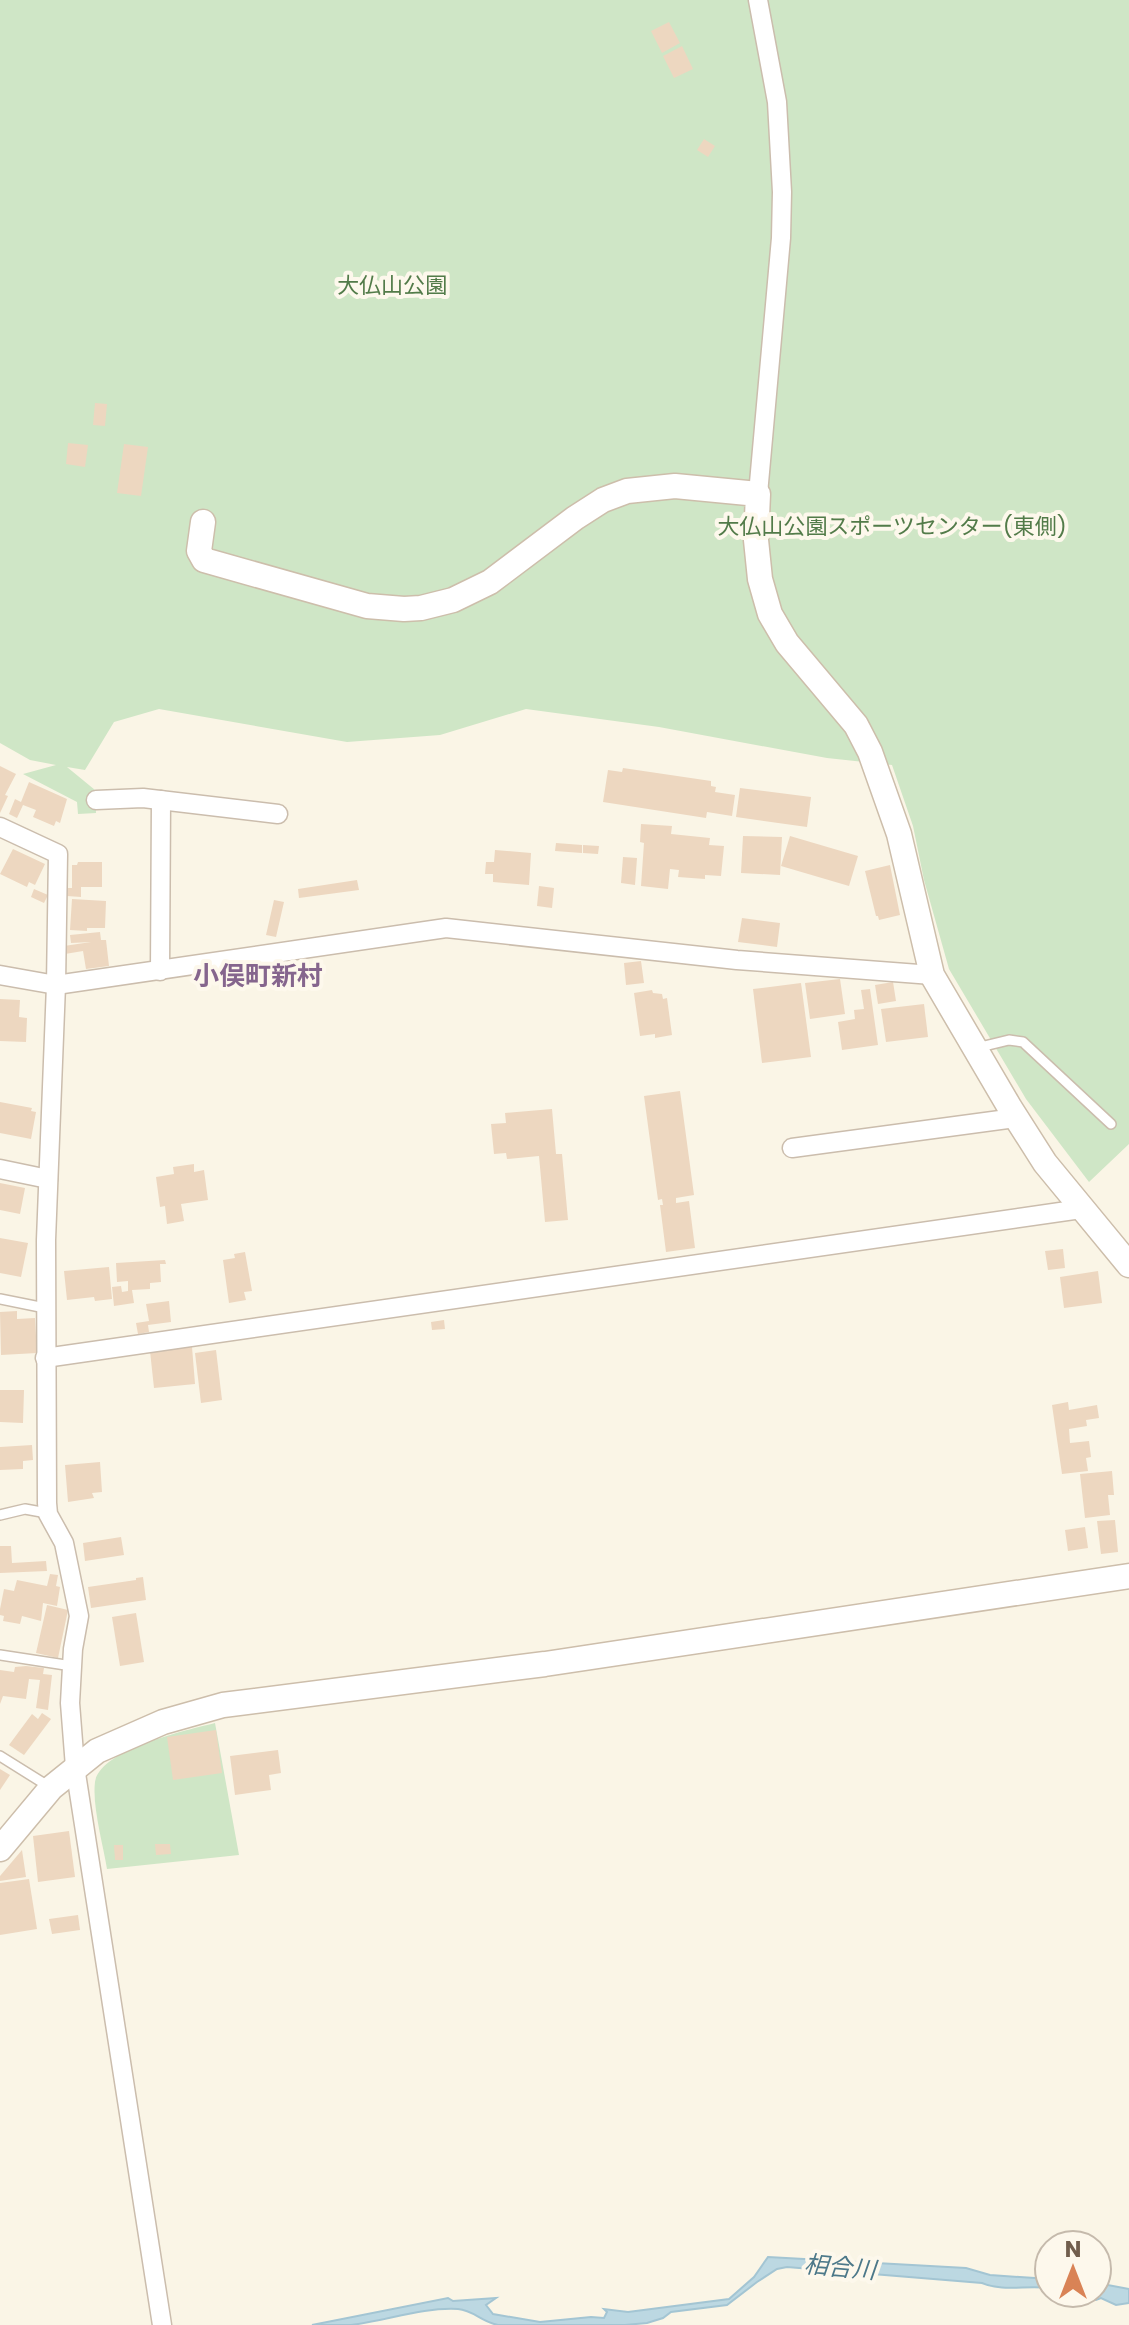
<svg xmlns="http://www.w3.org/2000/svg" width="1129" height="2325" viewBox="0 0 1129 2325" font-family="Poppins,'Noto Sans JP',sans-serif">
<rect width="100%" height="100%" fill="#faf5e6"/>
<g fill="#cfe6c6">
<polygon points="0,0 1129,0 1129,1144 1089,1182 1026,1099 949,969 924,880 913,826 892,765 827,758 659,727 526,709 440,735 347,742 159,709 114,722 85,770 67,767 95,790 96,813 78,814 77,802 23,774 56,765 30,760 0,743"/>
<path d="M215,1723L239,1855L107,1869C103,1844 92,1806 95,1782C100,1749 188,1730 215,1723Z"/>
</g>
<g fill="#bcd8e2" stroke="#a3c5d3" stroke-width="2">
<path d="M768,2257L966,2268L990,2275L1049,2279V2288C1026,2285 1003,2292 982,2283L787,2267L777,2269L757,2282L727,2305L671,2312L663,2318L647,2323L625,2325H498C482,2322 473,2310 458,2309C422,2307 386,2321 351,2325C338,2325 325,2325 312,2325L448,2298L453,2301L496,2298L486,2305L493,2314L540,2322L591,2317L604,2318L607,2312L604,2309L628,2312L729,2299L754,2277Z"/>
<polygon points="1097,2283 1129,2289 1129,2303 1116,2305 1101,2298 1096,2300 1078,2293 1097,2293"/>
</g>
<g fill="#edd7c0">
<polygon points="669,22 680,43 662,53 651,31"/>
<polygon points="682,46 693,69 674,78 663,56"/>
<polygon points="704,139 715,146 708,157 697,150"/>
<polygon points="95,403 107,404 105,426 93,425"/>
<polygon points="68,443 88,445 85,467 66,464"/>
<polygon points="124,444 148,447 141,496 117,493"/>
<polygon points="0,766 16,774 5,795 8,796 0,813"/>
<polygon points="623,768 711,781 711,786 716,787 715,792 735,795 732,816 707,812 706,818 603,802 608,770 622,772"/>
<polygon points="29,782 67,799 60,823 56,821 54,826 33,817 36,810 23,805 17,818 9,814 15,799 21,802"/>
<polygon points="740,788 811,797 807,827 736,817"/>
<polygon points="641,824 672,826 671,834 710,838 709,845 724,846 721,876 705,875 705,879 678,877 679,870 670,869 668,889 641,886 644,843 640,842"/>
<polygon points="743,836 782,837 780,875 741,873"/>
<polygon points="790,836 858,856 849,886 781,866"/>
<polygon points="556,843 582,845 582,853 555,851"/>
<polygon points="583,845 599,846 598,854 583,853"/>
<polygon points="13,849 45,864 35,885 29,882 27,887 0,874"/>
<polygon points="495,850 531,853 529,885 493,882 493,874 485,874 486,862 494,862"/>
<polygon points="623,857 637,858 635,885 621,883"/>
<polygon points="78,862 102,862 102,887 81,887 81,897 67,896 67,888 72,888 72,865 77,865"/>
<polygon points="890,865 900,915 879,920 878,916 876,916 865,871"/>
<polygon points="357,880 359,890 299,898 298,889"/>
<polygon points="539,886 554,888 552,908 537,906"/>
<polygon points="34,889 48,895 44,903 31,897"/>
<polygon points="72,899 106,901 105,928 87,928 87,931 70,930"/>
<polygon points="274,900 284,902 276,937 266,935"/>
<polygon points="742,918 780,923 777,947 738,942"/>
<polygon points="100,932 101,940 106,940 109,966 86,969 83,951 65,954 64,946 91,942 71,943 70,935"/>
<polygon points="641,961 644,983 626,985 624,963"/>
<polygon points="840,979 845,1014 810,1019 805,983"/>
<polygon points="893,982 896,1001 878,1004 875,985"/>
<polygon points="801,983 811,1057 762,1063 753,989"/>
<polygon points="870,989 878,1045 842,1050 838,1022 855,1019 854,1010 864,1009 861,990"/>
<polygon points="652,990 653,993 662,994 663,999 667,998 672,1035 655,1038 655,1034 640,1036 634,993"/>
<polygon points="0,999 20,1000 19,1017 27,1018 26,1042 0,1041"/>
<polygon points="924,1004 928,1037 886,1042 881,1009"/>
<polygon points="680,1091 694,1195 676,1198 676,1203 689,1201 695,1248 666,1252 660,1205 663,1205 662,1199 658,1200 644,1096"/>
<polygon points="0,1102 32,1108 31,1111 36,1112 31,1139 0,1133"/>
<polygon points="552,1109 556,1154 562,1154 568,1220 545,1222 539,1156 507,1159 506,1153 494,1154 491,1124 506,1123 505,1113"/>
<polygon points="194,1164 194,1172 204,1170 208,1200 181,1204 184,1221 167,1224 165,1206 160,1207 156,1177 174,1174 173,1167"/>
<polygon points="0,1183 25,1188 20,1214 0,1210"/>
<polygon points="0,1238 28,1243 21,1277 0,1273"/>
<polygon points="1063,1249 1065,1268 1048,1270 1045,1251"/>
<polygon points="245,1252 252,1291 244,1292 246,1300 229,1303 223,1260 235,1258 234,1254"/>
<polygon points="165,1260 166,1264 160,1264 161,1282 150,1283 150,1289 132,1290 134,1303 114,1306 112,1287 121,1286 122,1292 128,1291 128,1281 117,1282 116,1263"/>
<polygon points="109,1267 112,1299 95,1301 94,1297 67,1300 64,1271"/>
<polygon points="1098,1271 1102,1303 1064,1308 1060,1277"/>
<polygon points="169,1301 171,1322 148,1325 149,1332 138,1334 136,1323 149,1321 146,1304"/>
<polygon points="17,1311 17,1319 35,1318 37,1353 1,1355 0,1312"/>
<polygon points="444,1320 445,1329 432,1330 431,1322"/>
<polygon points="192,1347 195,1384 154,1388 150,1351"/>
<polygon points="216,1350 222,1400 201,1403 195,1353"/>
<polygon points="0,1390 24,1390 23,1423 0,1422"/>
<polygon points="1068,1402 1069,1410 1097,1405 1099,1418 1086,1420 1087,1426 1069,1429 1070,1443 1089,1441 1091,1457 1086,1458 1088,1471 1062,1474 1052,1405"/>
<polygon points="32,1445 33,1460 23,1461 23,1469 0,1470 0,1447"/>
<polygon points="100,1462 102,1492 92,1493 94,1498 68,1502 65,1465"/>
<polygon points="1112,1471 1114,1495 1108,1495 1110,1515 1085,1518 1080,1474"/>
<polygon points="1115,1520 1118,1552 1101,1554 1097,1521"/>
<polygon points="1085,1527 1088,1548 1068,1551 1065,1530"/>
<polygon points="121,1537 124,1555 85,1561 83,1543"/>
<polygon points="0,1546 11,1546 12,1563 46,1561 47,1571 0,1573"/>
<polygon points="50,1574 58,1575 56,1586 60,1587 57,1606 43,1603 41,1621 22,1616 20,1624 3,1621 4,1616 0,1615 0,1609 4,1589 14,1591 17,1580 47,1586"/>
<polygon points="143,1577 146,1600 91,1608 88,1587 136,1580 136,1578"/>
<polygon points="47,1605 68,1610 58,1658 36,1653"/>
<polygon points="136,1613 144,1662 120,1666 112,1617"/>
<polygon points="26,1666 44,1668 43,1674 52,1675 48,1710 36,1708 40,1680 29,1679 26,1699 3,1696 0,1704 0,1670 14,1672 15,1667"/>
<polygon points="42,1713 51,1719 24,1755 9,1745 32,1714 38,1719"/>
<polygon points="216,1730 222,1773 173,1780 167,1737"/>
<polygon points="278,1750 281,1773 269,1775 271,1790 235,1795 230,1756"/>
<polygon points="0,1769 10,1775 0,1790"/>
<polygon points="69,1831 75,1877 38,1882 33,1836"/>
<polygon points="155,1844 170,1844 171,1854 156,1855"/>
<polygon points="114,1845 123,1845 123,1860 115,1860"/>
<polygon points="22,1850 26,1877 0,1881 0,1876"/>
<polygon points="29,1879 37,1929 0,1935 0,1883"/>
<polygon points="78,1915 80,1930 52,1934 49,1919"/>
</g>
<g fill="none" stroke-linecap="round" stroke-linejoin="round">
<defs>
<g id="lane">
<polyline points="976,1048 1009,1040 1023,1042 1111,1124"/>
<polyline points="0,1299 45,1308"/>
<polyline points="0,1515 25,1509 47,1513"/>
<polyline points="0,1655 72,1666"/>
<polyline points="0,1756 48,1786"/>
</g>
<g id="street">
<polyline points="758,0 777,102 782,192 781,238 758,494"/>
<polyline points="96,800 143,798 278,814"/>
<polyline points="0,827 58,854 56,985 46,1240 47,1503 48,1514 64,1543 79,1616 73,1649 70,1703 75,1767 162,2325"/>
<polyline points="160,971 161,800"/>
<polyline points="0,975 56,985 446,928 737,960 932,975"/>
<polyline points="792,1148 1015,1118"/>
<polyline points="0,1169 48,1179"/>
<polyline points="45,1358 1081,1209"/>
</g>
<g id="secondary">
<polyline points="203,522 199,551 204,560 367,606 404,609 421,608 453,600 490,582 575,518 603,500 627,491 675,486 758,494 756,540 760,579 770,614 787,643 856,725 870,752 899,834 932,975 1010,1108 1045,1163 1129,1265"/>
<polyline points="0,1849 51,1788 97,1751 163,1722 223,1705 545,1664 1129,1576"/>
</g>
</defs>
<use href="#lane" stroke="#cbbdad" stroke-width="12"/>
<use href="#street" stroke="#cbbdad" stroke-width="21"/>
<use href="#secondary" stroke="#cdbeab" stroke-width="27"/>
<use href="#lane" stroke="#fff" stroke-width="9"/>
<use href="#street" stroke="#fff" stroke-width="18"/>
<use href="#secondary" stroke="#fff" stroke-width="24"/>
</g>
<g text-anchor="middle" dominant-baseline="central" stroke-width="8" stroke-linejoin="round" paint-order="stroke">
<g font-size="22" fill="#527b49" stroke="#fdf8ec">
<text x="392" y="285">大仏山公園</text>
<text x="892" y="526">大仏山公園スポーツセンター(東側)</text>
</g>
<g font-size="24" font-style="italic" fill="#4c7889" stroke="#fdf8ec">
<text transform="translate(840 2267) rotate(5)">相合川</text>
</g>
<g font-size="26" font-weight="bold" fill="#85658d" stroke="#fdf8ec">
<text x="258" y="976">小俣町新村</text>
</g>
</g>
<g transform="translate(1073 2269)"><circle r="38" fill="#fdf8ec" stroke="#c5baac" stroke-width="2"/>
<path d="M0-6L14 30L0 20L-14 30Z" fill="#d98356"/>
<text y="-12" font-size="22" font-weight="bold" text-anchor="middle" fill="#715e4d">N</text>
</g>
</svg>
